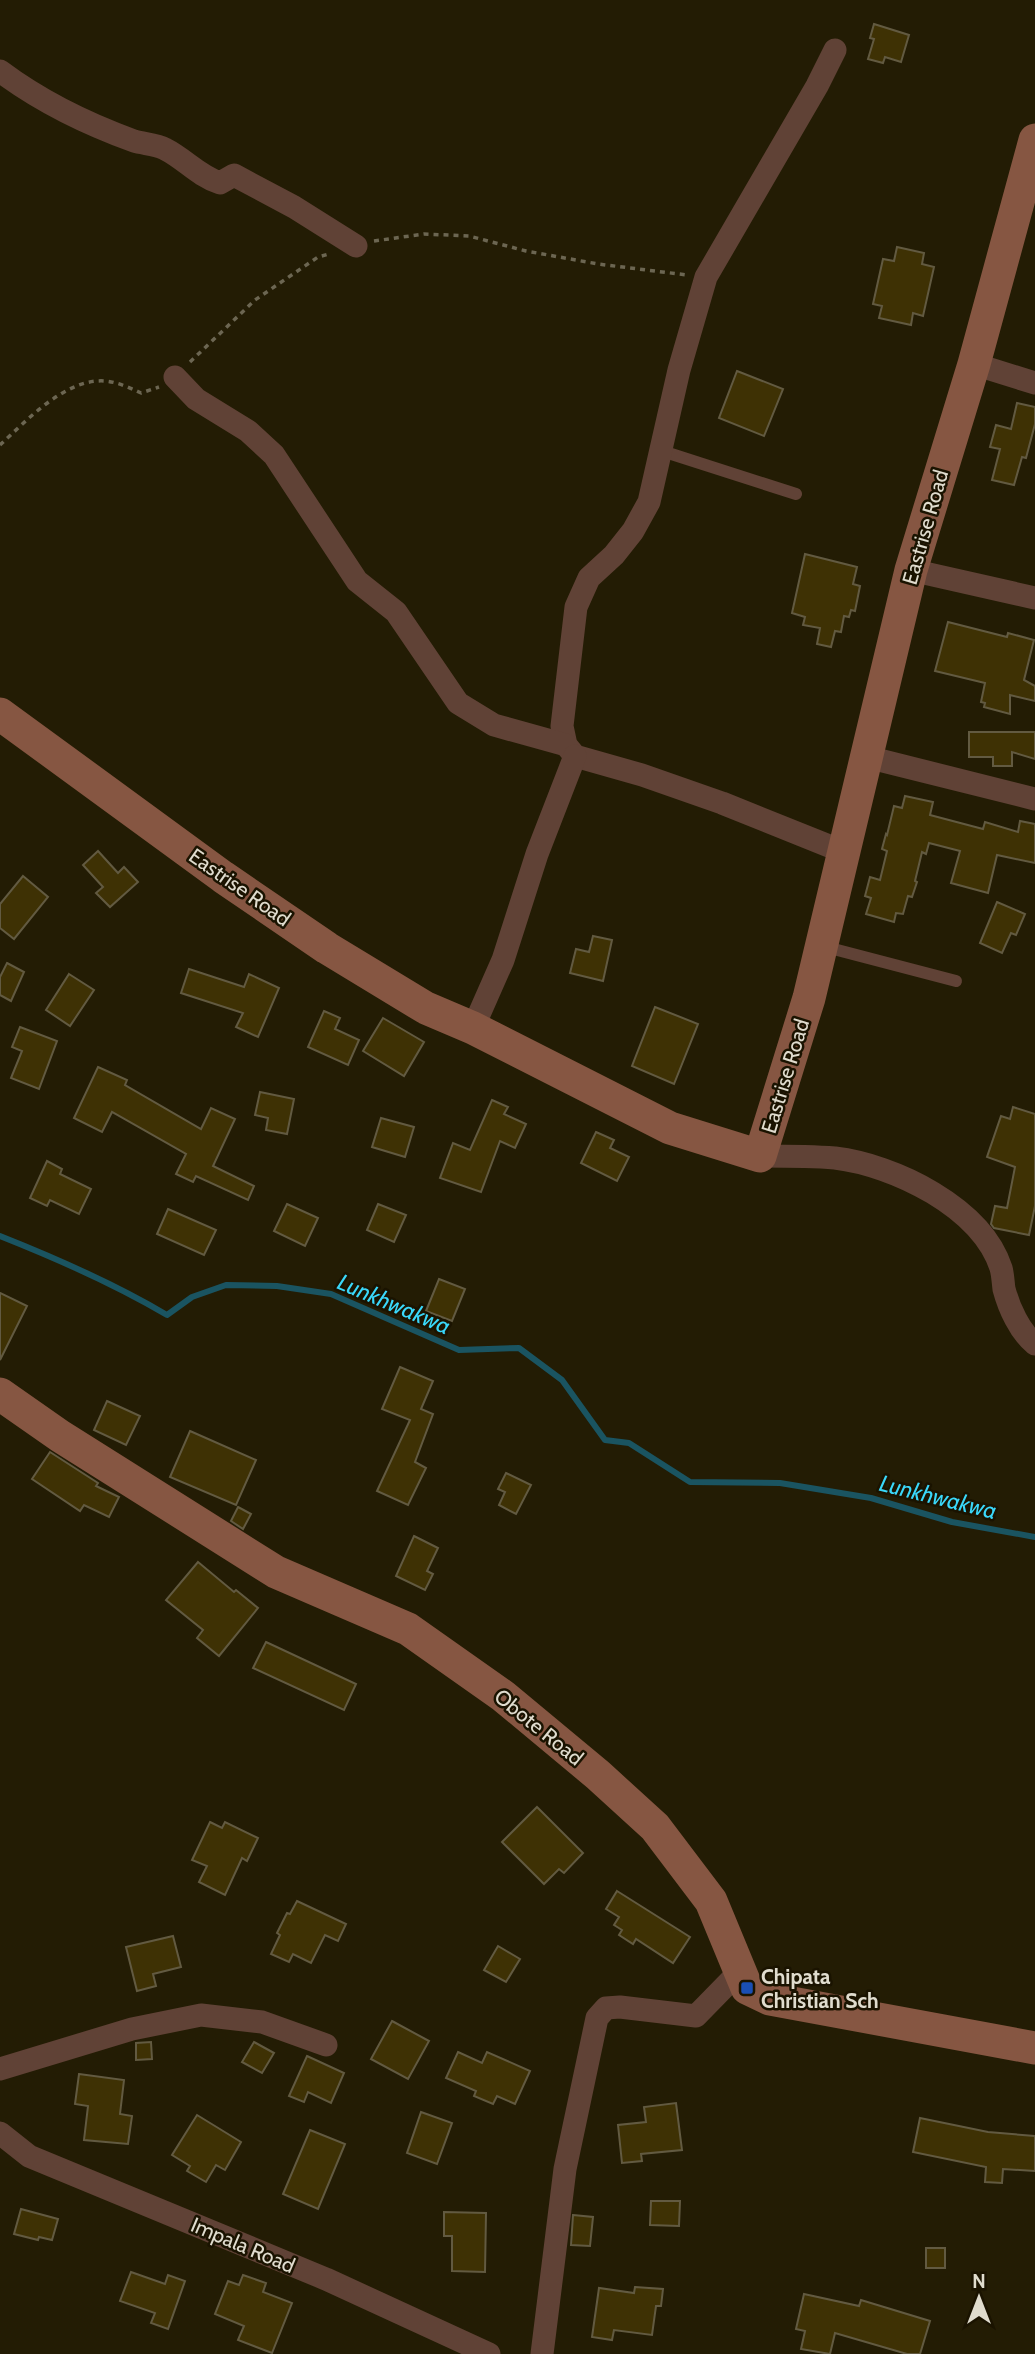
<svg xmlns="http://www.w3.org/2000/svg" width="1035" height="2354" viewBox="0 0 1035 2354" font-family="Cabin,sans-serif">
<rect width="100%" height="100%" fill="#231c04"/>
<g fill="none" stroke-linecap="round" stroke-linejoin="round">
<path stroke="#1a5461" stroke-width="6" d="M0,1236C58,1259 113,1283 167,1315L192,1297L226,1285L277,1286L331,1294L459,1350L519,1348L562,1380L605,1440L629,1443L690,1482L780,1483L871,1498L952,1522L1035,1537"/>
</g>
<g fill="#3e3104" stroke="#625a41" stroke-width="2">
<polygon points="874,24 909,35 901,62 885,57 883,63 868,59 874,39 870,38"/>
<polygon points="897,247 924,253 922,264 934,267 923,316 913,313 911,325 879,318 882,306 873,304 883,259 894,261"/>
<polygon points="737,371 783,389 764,436 719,418"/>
<polygon points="1017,403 1035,407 1035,424 1026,458 1022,457 1014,485 992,480 1000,449 990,447 996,425 1011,429"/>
<polygon points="805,554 857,567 853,584 860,586 855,611 851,610 849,617 844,616 841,632 835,631 831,647 817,644 820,628 803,625 805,617 792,613"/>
<polygon points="948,622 1007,637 1008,633 1034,640 1024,680 1035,686 1035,701 1010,695 1010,714 984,707 985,703 981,702 985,683 935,671"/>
<polygon points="969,732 1035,732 1035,759 1012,752 1012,766 993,766 993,757 969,757"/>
<polygon points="905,796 933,802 930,815 983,829 985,822 1018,832 1020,821 1035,824 1035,863 997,855 988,893 951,883 960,851 929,843 926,854 922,852 915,881 917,882 912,897 908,896 903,914 896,913 894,922 866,914 871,898 865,896 870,877 880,880 887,851 882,849 886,834 887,835 894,806 902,808"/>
<polygon points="98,851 118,873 124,867 138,882 110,907 96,893 103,887 83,865"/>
<polygon points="23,876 48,897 14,939 0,928 0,904"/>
<polygon points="997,902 1025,914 1016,935 1011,933 1002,953 980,943"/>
<polygon points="593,936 612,940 603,981 570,973 576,949 589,952"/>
<polygon points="7,963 24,972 11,1001 0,995 0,977"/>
<polygon points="189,969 244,987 249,974 279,988 258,1037 236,1027 243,1013 181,993"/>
<polygon points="69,974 94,990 70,1026 46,1010"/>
<polygon points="655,1007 698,1024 674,1084 632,1066"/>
<polygon points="324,1011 340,1018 335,1029 359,1040 348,1065 308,1047"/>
<polygon points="383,1018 424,1042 404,1076 363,1051"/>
<polygon points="20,1027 57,1041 39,1089 11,1078 22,1051 12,1047"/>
<polygon points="98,1067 127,1080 125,1085 201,1129 211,1108 235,1119 213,1166 254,1186 248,1200 196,1176 193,1182 176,1174 186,1154 112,1112 102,1132 74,1118"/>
<polygon points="260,1092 294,1099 287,1134 266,1130 268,1118 255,1115"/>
<polygon points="492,1100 508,1107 504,1114 526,1124 515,1148 500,1141 481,1192 440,1178 453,1143 470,1150"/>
<polygon points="1013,1107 1035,1114 1035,1206 1029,1235 994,1228 991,1224 995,1206 1007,1208 1015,1167 987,1157 1001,1116 1010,1119"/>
<polygon points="381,1118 414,1127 405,1157 372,1147"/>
<polygon points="596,1132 614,1140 610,1148 629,1157 617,1181 581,1163"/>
<polygon points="47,1161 62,1169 60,1174 91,1189 79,1214 50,1200 47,1206 30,1198"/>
<polygon points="287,1204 318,1218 305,1246 274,1231"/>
<polygon points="378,1204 406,1215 394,1242 367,1230"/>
<polygon points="168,1209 216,1230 204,1255 157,1234"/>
<polygon points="439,1279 465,1289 452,1321 426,1311"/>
<polygon points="0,1293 27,1306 0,1360"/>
<polygon points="400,1367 433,1381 421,1409 433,1414 415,1462 426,1468 408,1505 377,1491 410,1420 382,1409"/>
<polygon points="107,1401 140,1416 126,1445 94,1430"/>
<polygon points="190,1431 256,1460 236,1505 170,1477"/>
<polygon points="50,1452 98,1483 96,1486 119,1497 109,1517 84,1505 80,1511 32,1479"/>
<polygon points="506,1473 531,1485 516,1514 499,1505 505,1492 498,1489"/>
<polygon points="238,1507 251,1514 243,1529 231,1521"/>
<polygon points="414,1536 438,1548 427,1571 433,1574 425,1590 396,1576"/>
<polygon points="198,1562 234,1592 236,1590 258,1608 219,1656 197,1638 203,1630 166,1600"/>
<polygon points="266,1642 356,1684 344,1710 253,1668"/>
<polygon points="537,1807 583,1853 564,1873 559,1869 544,1884 502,1842"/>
<polygon points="210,1822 222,1828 225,1822 258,1838 247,1861 242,1858 225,1895 199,1882 207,1866 192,1860"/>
<polygon points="617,1891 690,1937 673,1963 636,1939 633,1944 619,1935 622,1930 614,1925 619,1917 606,1909"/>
<polygon points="297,1901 346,1924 338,1941 325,1935 311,1963 293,1954 289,1962 271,1954 280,1935 277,1933 287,1913 290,1914"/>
<polygon points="173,1936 181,1967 153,1974 156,1986 137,1991 126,1947"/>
<polygon points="498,1946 520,1959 506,1982 484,1970"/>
<polygon points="392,2021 429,2041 408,2079 371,2059"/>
<polygon points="151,2042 152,2059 136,2060 136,2043"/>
<polygon points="254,2042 274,2053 262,2073 242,2062"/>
<polygon points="458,2052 482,2063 487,2052 530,2071 515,2104 497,2096 493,2104 474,2096 476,2091 446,2078"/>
<polygon points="307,2056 344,2073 331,2103 308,2092 304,2102 289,2096"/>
<polygon points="79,2074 124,2080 120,2114 132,2116 128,2144 84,2140 88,2106 75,2104"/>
<polygon points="676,2103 682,2150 641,2154 642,2161 622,2163 618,2125 646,2122 644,2107"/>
<polygon points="421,2112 452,2123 437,2164 407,2153"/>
<polygon points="197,2115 241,2142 225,2170 216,2165 206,2182 187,2171 190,2166 172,2155"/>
<polygon points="920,2118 988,2132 1035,2136 1035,2171 1003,2169 1002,2183 985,2182 986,2167 913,2152"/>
<polygon points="310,2130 345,2144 318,2209 283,2194"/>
<polygon points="651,2201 680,2201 679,2226 650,2225"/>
<polygon points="21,2209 58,2219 52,2240 39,2237 38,2240 14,2234"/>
<polygon points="444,2212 486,2213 485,2272 452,2271 452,2236 444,2236"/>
<polygon points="573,2215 593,2217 590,2246 571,2245"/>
<rect x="926" y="2248" width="19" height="20"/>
<polygon points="131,2272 165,2284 168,2275 185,2281 168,2329 151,2323 155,2313 120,2301"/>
<polygon points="243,2275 266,2283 263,2292 292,2303 272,2353 238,2340 244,2326 215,2314 228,2281 239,2285"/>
<polygon points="635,2287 663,2289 661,2306 656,2306 652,2335 614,2330 612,2340 592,2337 599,2288 634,2293"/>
<polygon points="804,2294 859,2306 861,2300 930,2321 920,2354 907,2354 835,2333 830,2354 801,2349 805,2331 796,2329"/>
</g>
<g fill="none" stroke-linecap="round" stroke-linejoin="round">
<g stroke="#6c6652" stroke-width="3.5" stroke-dasharray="5 5" stroke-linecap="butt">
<polyline points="374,241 424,234 469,236 526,251 598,264 687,275"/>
<polyline points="190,362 255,300 318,257 329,254"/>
<path d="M0,445C27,420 66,378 105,381C118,382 130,388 141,393L159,387"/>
</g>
<g stroke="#604236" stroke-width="12">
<polyline points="662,451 796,494"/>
<polyline points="822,946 956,981"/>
</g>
<g stroke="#604236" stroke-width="23">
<polyline points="835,50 817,86 706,277 679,370 649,502 633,531 614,555 589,578 576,607 562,726 566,745 575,756 642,775 722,803 844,852"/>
<path d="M0,71C40,101 87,124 134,141C144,144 156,144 165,149C185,159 197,175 220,183L234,175L294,207L356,246"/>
<polyline points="974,364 1035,383"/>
<polyline points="175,377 196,399 248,431 274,455 357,581 396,612 458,703 494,725 566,745"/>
<polyline points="911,570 1035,598"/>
<polyline points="867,757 1035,799"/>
<polyline points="473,1028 503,960 537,854 575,756"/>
<path d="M760,1156C785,1156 810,1156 835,1158C894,1165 981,1207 1001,1268C1003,1275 1003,1282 1004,1289C1009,1308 1020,1332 1035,1344"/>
<polyline points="0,2069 132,2029 201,2015 262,2022 326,2045"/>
<polyline points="0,2133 29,2156 326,2279 489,2354"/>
<polyline points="542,2354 565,2169 597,2018 606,2008 620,2007 696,2016 739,1972"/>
</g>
<g stroke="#865642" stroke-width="33">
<polyline points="0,714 223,877 327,948 426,1008 473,1028 670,1128 760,1156 809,998 911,570 974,364 1035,140"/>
<polyline points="0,1394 60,1436 276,1572 408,1629 503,1696 598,1775 655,1827 711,1901 747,1988 770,1999 1035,2048"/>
</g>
</g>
<rect fill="#1a4fb4" stroke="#1a1300" stroke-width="2.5" x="740" y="1981" width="14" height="14" rx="3.5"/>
<g text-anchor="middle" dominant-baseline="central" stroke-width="5" stroke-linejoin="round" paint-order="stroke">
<g font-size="21" fill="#e0dcce" stroke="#1a1300">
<text transform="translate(925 527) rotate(-74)">Eastrise Road</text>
<text transform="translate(240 887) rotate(35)">Eastrise Road</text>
<text transform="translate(785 1076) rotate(-73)">Eastrise Road</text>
<text transform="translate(539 1727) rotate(39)">Obote Road</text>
<text transform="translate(243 2245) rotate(23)">Impala Road</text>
</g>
<g font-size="21" font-weight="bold" fill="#e0dcce" stroke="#1a1300" text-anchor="start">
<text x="761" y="1976">Chipata<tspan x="761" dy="24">Christian Sch</tspan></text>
</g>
<g font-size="23" font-style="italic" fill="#3ad8fa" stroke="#1a1300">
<text transform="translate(394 1304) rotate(23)">Lunkhwakwa</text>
<text transform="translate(938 1497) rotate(14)">Lunkhwakwa</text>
</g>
</g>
<g transform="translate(979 2298)" stroke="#1a1300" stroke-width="5" paint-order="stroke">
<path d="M0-5L12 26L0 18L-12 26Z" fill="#e0dcce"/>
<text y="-10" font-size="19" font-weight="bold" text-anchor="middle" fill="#e0dcce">N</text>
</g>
</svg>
